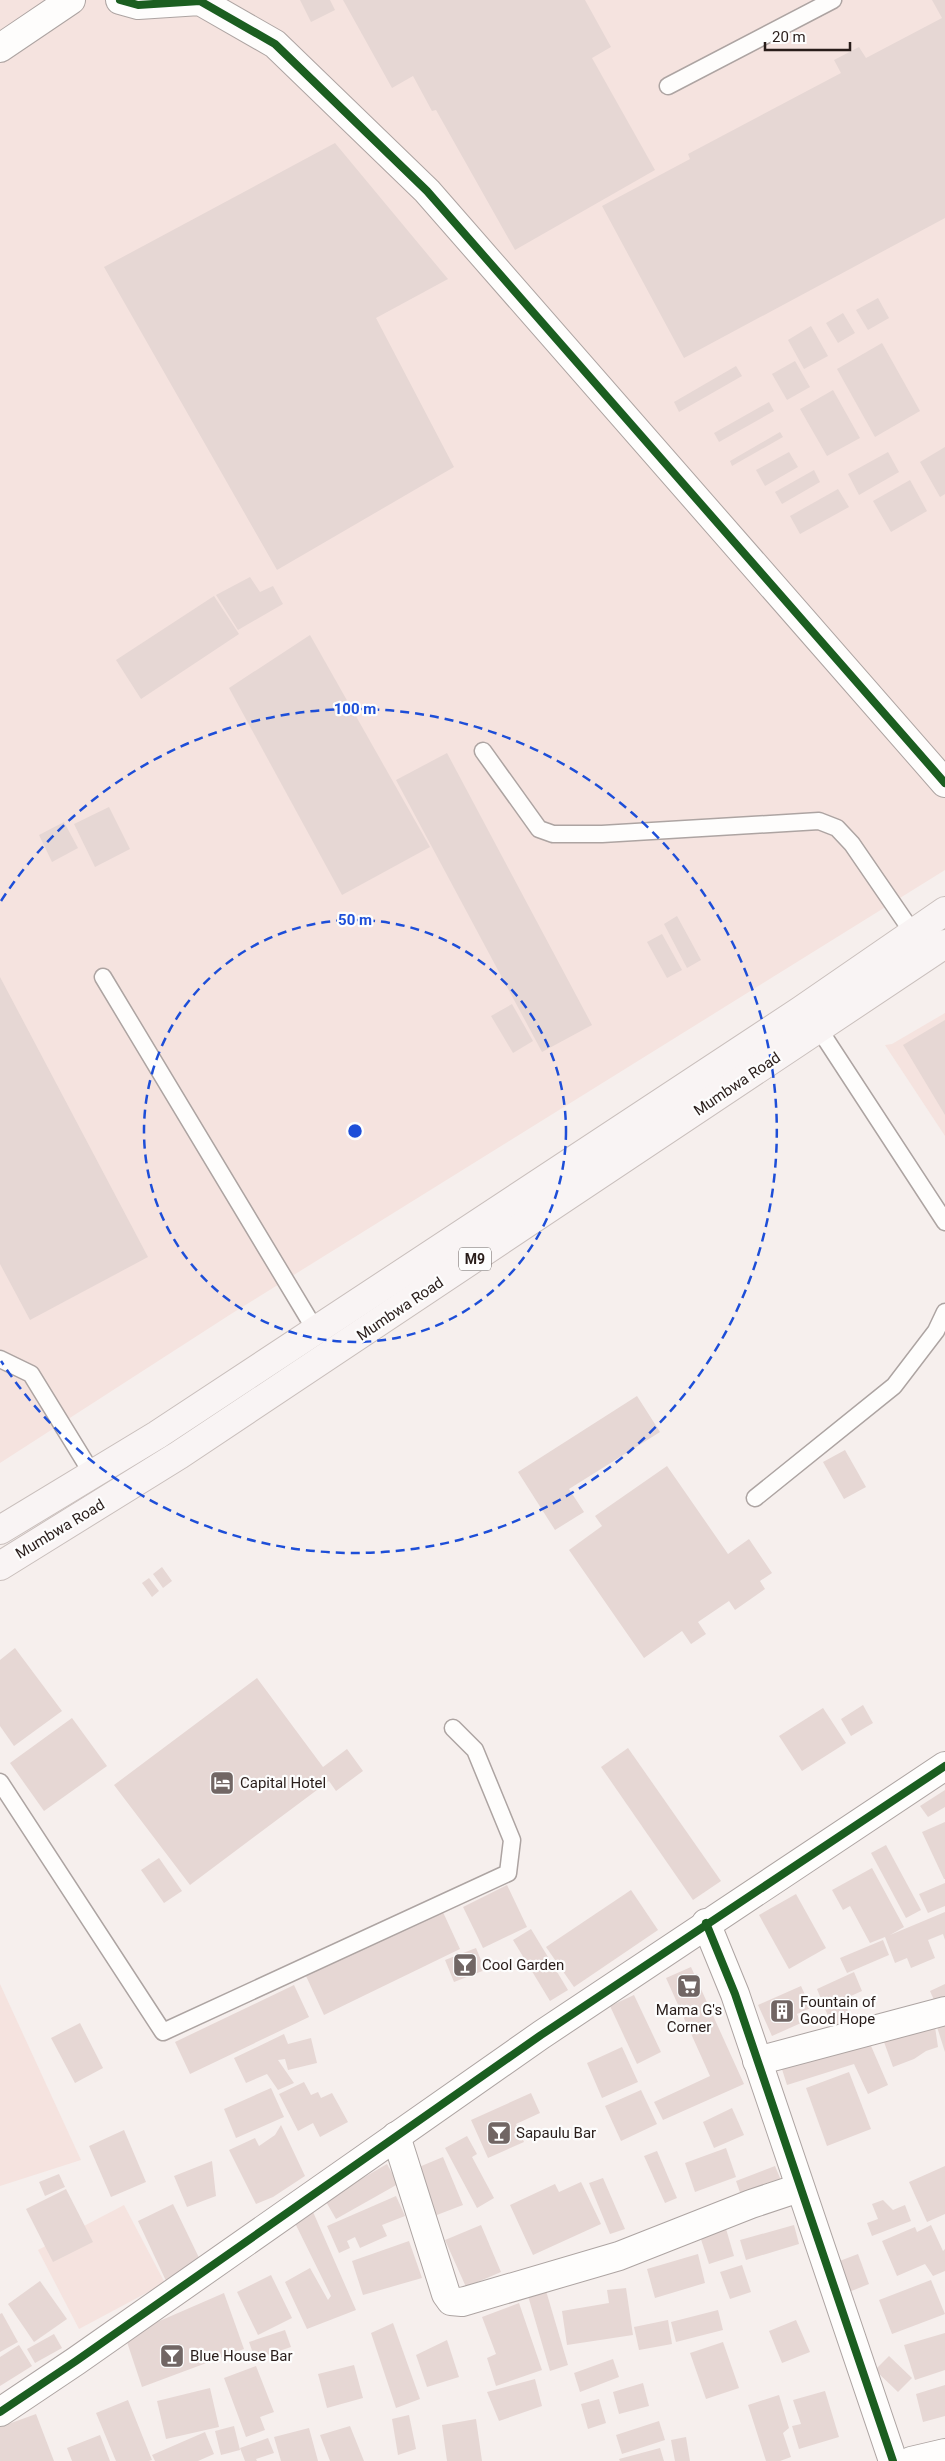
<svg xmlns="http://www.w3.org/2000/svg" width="945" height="2461" viewBox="0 0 945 2461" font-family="Roboto,sans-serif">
<rect width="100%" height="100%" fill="#f6efed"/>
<g fill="#f5e3df">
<polygon points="0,0 945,0 945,870 231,1314 0,1463"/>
<polygon points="945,1013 945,1136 885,1045 892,1044"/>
<polygon points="0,1984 81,2160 0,2186"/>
<polygon points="124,2205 165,2283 79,2329 38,2250"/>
</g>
<g fill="#e6d7d4">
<polygon points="300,0 330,0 335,10 311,22"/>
<polygon points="343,0 585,0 611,47 592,58 655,170 515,250 436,110 432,111 413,76 392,88"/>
<polygon points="932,0 945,0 945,218 684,358 602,206 690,159 688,154 841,73 834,60 859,47 866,58 942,18"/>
<polygon points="335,143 448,279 376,318 454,467 277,570 104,267"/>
<polygon points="878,298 889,318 868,330 856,310"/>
<polygon points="843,313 855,333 838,343 826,323"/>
<polygon points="811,326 828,356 804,369 788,340"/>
<polygon points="882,343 920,411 875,437 837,369"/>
<polygon points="795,361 810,387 787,400 772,374"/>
<polygon points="736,366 742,376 679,412 674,402"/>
<polygon points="833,390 860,438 827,456 800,409"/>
<polygon points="769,402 774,411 719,442 714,433"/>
<polygon points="780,432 783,437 732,466 730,461"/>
<polygon points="945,447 945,494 940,497 920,462"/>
<polygon points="789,452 798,467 765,486 756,470"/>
<polygon points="888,452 899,472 859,495 848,474"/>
<polygon points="814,470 820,482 782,504 775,492"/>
<polygon points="910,480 927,511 891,532 873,501"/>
<polygon points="838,489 849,507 800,534 790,516"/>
<polygon points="250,577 260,592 273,586 283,604 238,630 216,595"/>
<polygon points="214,596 239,634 141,699 116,660"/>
<polygon points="310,635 430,847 342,895 229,688"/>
<polygon points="447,753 592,1025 542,1052 396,780"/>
<polygon points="109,807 130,849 95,867 74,824"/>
<polygon points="64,822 78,848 52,862 39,835"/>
<polygon points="677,916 701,960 687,968 664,924"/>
<polygon points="662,934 682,970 667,978 647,942"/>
<polygon points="0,977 148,1257 30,1320 0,1264"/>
<polygon points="512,1004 533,1041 513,1053 491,1016"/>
<polygon points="945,1020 945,1115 903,1045"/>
<polygon points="637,1396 660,1432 569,1489 584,1512 555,1530 518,1472"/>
<polygon points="845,1450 866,1487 844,1499 823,1462"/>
<polygon points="667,1466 728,1554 749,1539 772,1573 760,1581 765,1589 735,1610 729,1601 698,1622 706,1634 691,1644 682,1631 644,1658 569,1550 602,1526 595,1516"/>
<polygon points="162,1567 172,1581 163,1588 153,1574"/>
<polygon points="149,1578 159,1591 152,1597 142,1583"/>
<polygon points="15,1648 62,1711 14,1746 0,1726 0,1660"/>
<polygon points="257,1678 323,1767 347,1749 363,1771 336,1791 329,1781 190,1885 114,1785"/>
<polygon points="863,1705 873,1723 851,1736 841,1719"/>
<polygon points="823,1708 846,1743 802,1771 779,1736"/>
<polygon points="72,1718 107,1766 44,1811 10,1763"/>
<polygon points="628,1748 721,1881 693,1900 601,1767"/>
<polygon points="945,1790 945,1807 928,1817 920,1806"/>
<polygon points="945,1822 945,1879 944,1879 922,1832"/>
<polygon points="886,1845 921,1910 906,1918 871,1853"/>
<polygon points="159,1858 182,1891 164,1903 141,1870"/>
<polygon points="872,1868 904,1927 890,1935 945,1912 945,1940 943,1934 928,1940 935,1958 911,1968 907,1958 895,1963 885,1937 870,1943 850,1906 843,1910 832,1890"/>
<polygon points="945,1883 945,1906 928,1913 919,1894"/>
<polygon points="507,1885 527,1927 483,1948 463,1907"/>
<polygon points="631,1890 658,1930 574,1987 546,1947"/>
<polygon points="796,1894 826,1948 789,1969 759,1915"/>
<polygon points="442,1910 460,1949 324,2015 306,1976"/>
<polygon points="531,1929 568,1990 550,2001 513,1940"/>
<polygon points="883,1940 889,1955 847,1973 840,1958"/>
<polygon points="476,1948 485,1970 454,1982 445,1960"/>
<polygon points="691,1967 744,2084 663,2120 654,2102 710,2076 666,1978"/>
<polygon points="854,1972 862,1991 844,1999 851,2019 832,2026 817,1989"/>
<polygon points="945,1984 945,2005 938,2009 930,1991"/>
<polygon points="294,1985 309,2017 190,2074 175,2042"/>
<polygon points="801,1986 811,2008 797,2014 801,2023 772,2036 758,2005"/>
<polygon points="634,1995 661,2052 637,2064 610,2006"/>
<polygon points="80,2023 103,2068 75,2083 51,2038"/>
<polygon points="945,2024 945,2052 937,2027"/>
<polygon points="935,2027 938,2047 926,2051 914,2059 893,2067 884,2042 898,2036"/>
<polygon points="284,2034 288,2044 311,2038 317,2063 288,2070 285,2059 278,2060 294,2083 278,2090 267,2074 246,2083 234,2058"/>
<polygon points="868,2039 888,2085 868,2094 854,2064 787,2085 781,2066"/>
<polygon points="622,2047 638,2082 602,2098 587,2063"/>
<polygon points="849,2072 871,2129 827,2146 806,2088"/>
<polygon points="304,2082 311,2095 318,2092 321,2098 332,2093 348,2122 320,2137 313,2123 298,2131 279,2094"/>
<polygon points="271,2088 284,2117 236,2138 224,2109"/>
<polygon points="641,2090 657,2124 621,2141 605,2106"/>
<polygon points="531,2093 540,2113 516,2124 524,2142 488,2158 471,2120"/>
<polygon points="732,2108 744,2135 714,2148 703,2122"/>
<polygon points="281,2125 305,2176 273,2197 256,2204 229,2150 255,2138 259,2146 275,2135"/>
<polygon points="124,2130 146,2182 111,2197 89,2146"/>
<polygon points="467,2136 477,2154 472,2157 494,2198 477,2208 445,2148"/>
<polygon points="726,2148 736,2177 695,2192 685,2163"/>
<polygon points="657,2151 677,2198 665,2203 644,2156"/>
<polygon points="443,2157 463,2205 429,2218 420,2195 428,2192 419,2167"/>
<polygon points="212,2161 216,2196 187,2207 174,2176"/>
<polygon points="387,2164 398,2184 336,2219 325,2200"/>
<polygon points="775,2166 783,2185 743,2201 736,2181"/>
<polygon points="945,2166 945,2214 927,2222 909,2182"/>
<polygon points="59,2174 65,2187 45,2196 39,2182"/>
<polygon points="603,2178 625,2229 610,2234 589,2183"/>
<polygon points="581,2182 601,2224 533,2255 510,2205 555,2184 559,2192"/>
<polygon points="66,2189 93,2242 53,2262 26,2209"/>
<polygon points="396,2196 405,2216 382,2225 387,2236 360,2248 355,2237 347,2241 350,2248 339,2253 327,2226"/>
<polygon points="883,2200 893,2210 905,2205 911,2221 872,2236 867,2223 878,2219 872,2204"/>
<polygon points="173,2204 203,2266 167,2283 138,2221"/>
<polygon points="310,2205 356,2310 307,2329 285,2282 310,2268 328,2300 331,2296 292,2217"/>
<polygon points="724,2222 734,2256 709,2264 698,2230"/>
<polygon points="481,2225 501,2272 466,2287 445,2240"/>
<polygon points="794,2225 799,2244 746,2260 740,2240"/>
<polygon points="931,2225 943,2251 945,2249 945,2271 933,2276 925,2264 897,2276 882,2241 915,2227 917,2232"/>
<polygon points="409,2241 422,2278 363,2295 352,2261"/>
<polygon points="698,2254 705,2283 655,2298 647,2269"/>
<polygon points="858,2254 869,2284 849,2292 837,2262"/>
<polygon points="742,2265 751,2292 730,2299 720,2272"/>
<polygon points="271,2275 292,2318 258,2335 237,2292"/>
<polygon points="931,2280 945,2314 892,2334 879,2300"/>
<polygon points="40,2281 67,2319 34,2342 8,2304"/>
<polygon points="544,2284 568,2365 550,2371 526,2289"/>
<polygon points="626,2288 633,2335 567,2345 562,2311 609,2303 607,2290"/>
<polygon points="224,2293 244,2349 142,2387 125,2336"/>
<polygon points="519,2303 542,2370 496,2386 487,2358 496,2354 482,2317"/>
<polygon points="718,2310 723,2330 676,2342 671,2322"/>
<polygon points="2,2313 18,2342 0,2352 0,2314"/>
<polygon points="668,2320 672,2344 639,2350 634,2327"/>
<polygon points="796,2320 810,2352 782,2363 769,2331"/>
<polygon points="393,2323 420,2399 396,2408 371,2333"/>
<polygon points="285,2330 291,2347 255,2359 249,2342"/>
<polygon points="945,2333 945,2370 915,2380 904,2345"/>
<polygon points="54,2334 62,2348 35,2363 27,2349"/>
<polygon points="447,2340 459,2377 427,2387 416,2355"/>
<polygon points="723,2342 739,2388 706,2399 690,2353"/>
<polygon points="19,2345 32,2366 0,2386 0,2357"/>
<polygon points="889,2356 912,2378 898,2392 875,2370"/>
<polygon points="613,2359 619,2377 580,2392 574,2373"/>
<polygon points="354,2365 363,2398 327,2408 318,2374"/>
<polygon points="256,2366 274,2412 260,2417 265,2430 246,2437 224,2378"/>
<polygon points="535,2379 542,2406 499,2421 487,2392"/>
<polygon points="643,2383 649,2406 619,2414 613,2392"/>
<polygon points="945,2385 945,2416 923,2422 916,2394"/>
<polygon points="210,2388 219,2427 166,2439 157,2401"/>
<polygon points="825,2391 839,2437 799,2449 792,2426 801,2424 793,2400"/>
<polygon points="779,2395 789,2428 783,2433 791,2457 780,2461 766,2461 748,2405"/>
<polygon points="599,2399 606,2423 588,2429 581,2404"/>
<polygon points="128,2400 152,2460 149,2461 116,2461 96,2413"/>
<polygon points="36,2414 54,2461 0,2461 0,2427"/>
<polygon points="409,2415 416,2449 398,2455 392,2419"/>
<polygon points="476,2419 482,2461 447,2461 442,2425"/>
<polygon points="659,2421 665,2440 622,2454 616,2435"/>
<polygon points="234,2426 240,2450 221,2455 215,2431"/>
<polygon points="350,2426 364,2461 330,2461 320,2435"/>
<polygon points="309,2428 318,2461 281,2461 274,2437"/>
<polygon points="205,2432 214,2454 198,2461 155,2461 152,2455"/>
<polygon points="100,2435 110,2461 72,2461 67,2448"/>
<polygon points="686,2437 690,2461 675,2461 671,2440"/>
<polygon points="268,2438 274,2453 256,2459 257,2461 245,2461 240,2448"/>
<polygon points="660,2448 664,2461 620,2461 619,2459"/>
</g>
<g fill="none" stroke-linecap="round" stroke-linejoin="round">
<defs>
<g id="lane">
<polyline points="668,86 833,0"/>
<polyline points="483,751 539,829 553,834 602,834 819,821 837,828 852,844 913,933"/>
<polyline points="103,977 316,1331"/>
<polyline points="819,1029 945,1222"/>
<polyline points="0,1359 31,1374 93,1475"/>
<polyline points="755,1498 894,1386 936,1331 945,1312"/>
<polyline points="0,1782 163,2032 508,1873 512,1840 475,1750 453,1728"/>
</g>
<g id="street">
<polyline points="120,0 138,5 200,1 275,44 427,191 945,783"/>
<polyline points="0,48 71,0"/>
<polyline points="706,1923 735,1994 893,2461"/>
<polyline points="757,2061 945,2011"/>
<polyline points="396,2136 446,2294 451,2301 462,2302 619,2256 751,2204 799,2188"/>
<polyline points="0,2412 76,2361 541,2035 945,1766"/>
<polyline points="911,2461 945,2453"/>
</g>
<g id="primary">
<polyline points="0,1530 157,1435 800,1011 945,911"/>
<polyline points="0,1566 179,1455 945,944"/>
</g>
</defs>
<use href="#lane" stroke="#ada4a2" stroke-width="19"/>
<use href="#street" stroke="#ada4a2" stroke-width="30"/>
<use href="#primary" stroke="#c9bfbc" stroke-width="30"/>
<use href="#lane" stroke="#fefdfc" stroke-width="16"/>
<use href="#street" stroke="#fefdfc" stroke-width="28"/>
<use href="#primary" stroke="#f9f4f4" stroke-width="28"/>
<defs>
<g id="cycleway">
<polyline points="120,0 138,5 200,1 275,44 427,191 945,783"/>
<polyline points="706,1923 735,1994 893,2461"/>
<polyline points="0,2412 76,2361 541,2035 945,1766"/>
</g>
</defs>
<use href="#cycleway" stroke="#fdfdfd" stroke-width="11"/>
<use href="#cycleway" stroke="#1b5e20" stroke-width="8"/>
</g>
<g fill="none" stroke="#1d4ed8" stroke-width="2.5" stroke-dasharray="9 6">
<circle cx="355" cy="1131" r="211"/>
<path d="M1 901A422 422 0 1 1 1 1361"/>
</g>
<defs>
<symbol id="hotel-square" viewBox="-11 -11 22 22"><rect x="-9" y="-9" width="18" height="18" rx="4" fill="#716664" stroke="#fdfdfd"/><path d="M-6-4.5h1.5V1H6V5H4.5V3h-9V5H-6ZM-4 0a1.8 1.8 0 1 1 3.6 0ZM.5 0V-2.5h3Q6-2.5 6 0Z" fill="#fff"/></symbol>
<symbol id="bar-square" viewBox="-11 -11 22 22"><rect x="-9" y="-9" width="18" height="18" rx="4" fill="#716664" stroke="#fdfdfd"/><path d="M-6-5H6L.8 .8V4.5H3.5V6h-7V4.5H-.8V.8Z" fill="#fff"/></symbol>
<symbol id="supermarket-square" viewBox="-11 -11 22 22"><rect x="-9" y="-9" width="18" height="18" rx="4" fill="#716664" stroke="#fdfdfd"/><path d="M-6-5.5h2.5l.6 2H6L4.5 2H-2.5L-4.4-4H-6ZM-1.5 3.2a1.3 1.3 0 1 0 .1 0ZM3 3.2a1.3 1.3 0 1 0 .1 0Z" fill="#fff"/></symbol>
<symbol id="building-square" viewBox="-11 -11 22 22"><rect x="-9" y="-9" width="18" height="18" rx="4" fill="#716664" stroke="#fdfdfd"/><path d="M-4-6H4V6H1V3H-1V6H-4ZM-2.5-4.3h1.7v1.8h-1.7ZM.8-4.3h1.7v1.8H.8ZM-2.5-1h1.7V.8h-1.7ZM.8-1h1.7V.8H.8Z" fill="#fff"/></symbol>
</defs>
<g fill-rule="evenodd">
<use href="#hotel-square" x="208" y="1769" width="28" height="28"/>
<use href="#bar-square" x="451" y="1951" width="28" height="28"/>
<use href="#supermarket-square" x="675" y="1972" width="28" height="28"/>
<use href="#building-square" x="768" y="1997" width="28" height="28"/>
<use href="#bar-square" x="485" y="2119" width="28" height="28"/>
<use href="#bar-square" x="158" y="2342" width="28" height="28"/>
</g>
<g text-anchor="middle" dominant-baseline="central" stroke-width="4.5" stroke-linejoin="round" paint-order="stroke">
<rect fill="#fdfdfd" stroke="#69605e" stroke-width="1" x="459" y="1247.5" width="32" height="23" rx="4"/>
<g font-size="14" font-weight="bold" fill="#291d1a">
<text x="475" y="1259">M9</text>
</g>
<g font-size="15" fill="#291d1a" stroke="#fdfdfd">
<text transform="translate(737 1084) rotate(-34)">Mumbwa Road</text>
<text transform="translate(400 1309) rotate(-34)">Mumbwa Road</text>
<text transform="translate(60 1529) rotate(-31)">Mumbwa Road</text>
</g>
<g font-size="15" fill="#291d1a" stroke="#fdfdfd" text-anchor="start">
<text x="240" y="1783">Capital Hotel</text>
<text x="482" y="1965">Cool Garden</text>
<text x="800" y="2002">Fountain of<tspan x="800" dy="17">Good Hope</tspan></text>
<text x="689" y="2010" text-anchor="middle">Mama G's<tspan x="689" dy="17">Corner</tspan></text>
<text x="516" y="2133">Sapaulu Bar</text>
<text x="190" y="2356">Blue House Bar</text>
</g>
</g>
<circle cx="355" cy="1131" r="8" fill="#1d4ed8" stroke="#fdfdfd" stroke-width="2.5"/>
<g font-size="15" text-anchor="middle" font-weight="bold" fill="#1d4ed8" stroke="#fdfdfd" stroke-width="4.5" stroke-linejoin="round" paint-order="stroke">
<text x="355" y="714">100 m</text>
<text x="355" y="925">50 m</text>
</g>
<path d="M765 42v8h85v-8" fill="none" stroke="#291d1a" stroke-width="2.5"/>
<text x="772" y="42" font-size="15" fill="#291d1a" stroke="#fdfdfd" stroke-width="4" paint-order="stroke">20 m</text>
</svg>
